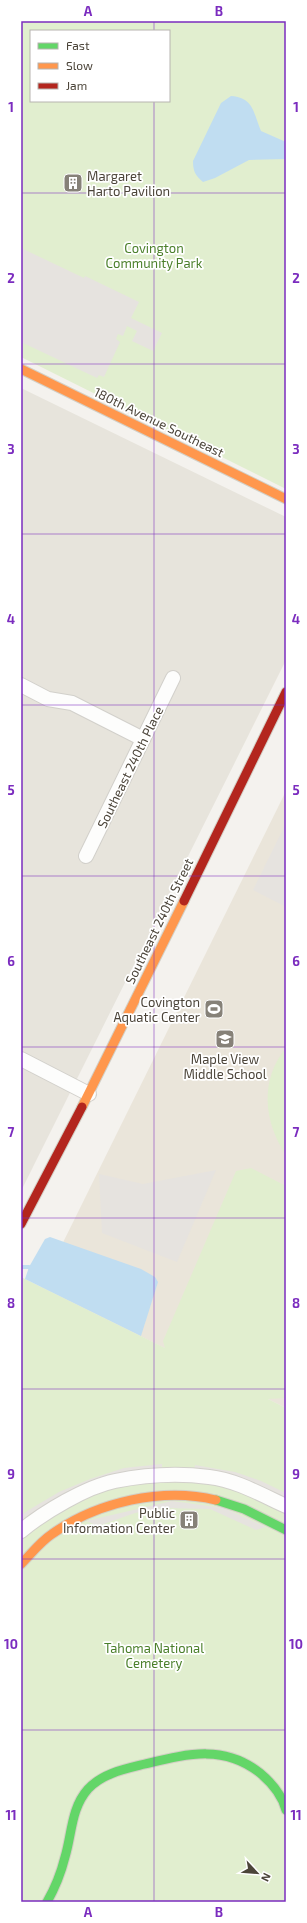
<svg xmlns="http://www.w3.org/2000/svg" width="307" height="1923" viewBox="0 0 307 1923" font-family="'Exo 2',sans-serif">
<rect width="100%" height="100%" fill="#f4f2ee"/>
<polygon fill="#e7e4dc" points="21,388 286,517 286,660 21,1191"/>
<polygon fill="#eae5da" points="286,791 286,1408 41,1287"/>
<g fill="#e1eecf" fill-rule="evenodd">
<path d="M21,21H286V489L21,357ZM31,31H169V101H31Z"/>
<path d="M286,1048V1155C264,1123 259,1080 286,1048Z"/>
<polygon points="251,1168 286,1186 286,1398 268,1399 286,1408 286,1902 21,1902 21,1277 165,1348 163,1341 236,1171"/>
</g>
<g fill="#e6e3df">
<polygon points="21,248 84,278 85,276 139,302 131,318 162,333 153,351 132,341 137,331 127,326 123,336 118,334 116,339 120,342 104,377 99,375 97,378 21,342"/>
<polygon points="286,823 286,907 253,890"/>
<polygon points="216,1170 177,1262 102,1233 99,1174 143,1184"/>
<polygon points="162,1464 162,1469 128,1474 21,1524 21,1516 27,1511 59,1492 90,1479 124,1468"/>
<polygon points="195,1465 235,1472 261,1481 286,1493 286,1501 194,1470"/>
<polygon points="172,1501 224,1508 266,1527 256,1530 210,1509 163,1508 135,1513 98,1526 86,1521"/>
</g>
<g fill="#c0ddf1">
<path d="M231,96C254,98 253,112 261,131L286,142V159L249,160L215,178L203,182C195,175 193,171 193,161L221,103Z"/>
<polygon points="50,1237 141,1269 155,1277 158,1282 141,1336 25,1279 29,1267 45,1239"/>
</g>
<g fill="none" stroke-linecap="round" stroke-linejoin="round">
<polyline stroke="#c0ddf1" stroke-width="4" points="21,1267 29,1267"/>
<defs>
<g id="street">
<polyline points="21,685 48,699 72,703 143,739"/>
<polyline points="86,856 173,678"/>
<polyline points="21,1059 89,1094"/>
<path d="M21,1531C44,1512 86,1487 115,1481C145,1475 178,1473 209,1477C236,1480 262,1495 286,1506"/>
</g>
<g id="fast">
<polyline points="216,1500 244,1509 286,1530"/>
<path d="M47,1902C55,1888 61,1873 65,1857C72,1834 71,1808 88,1789C103,1773 125,1769 145,1764C187,1754 224,1744 260,1773C272,1783 282,1795 286,1810"/>
</g>
<g id="slow">
<polyline points="21,369 286,499"/>
<polyline points="82,1107 184,901"/>
<path d="M21,1564C31,1554 40,1542 52,1534C97,1502 162,1487 216,1500"/>
</g>
<g id="jam">
<polyline points="184,901 286,692"/>
<polyline points="21,1224 82,1107"/>
</g>
</defs>
<use href="#street" stroke="#d2d0cb" stroke-width="16"/>
<use href="#fast" stroke="#d3cfc5" stroke-width="11"/>
<use href="#slow" stroke="#d3cfc5" stroke-width="11"/>
<use href="#jam" stroke="#d3cfc5" stroke-width="11"/>
<use href="#street" stroke="#fdfdfc" stroke-width="14"/>
<use href="#fast" stroke="#63d668" stroke-width="9"/>
<use href="#slow" stroke="#ff974d" stroke-width="9"/>
<use href="#jam" stroke="#b3261e" stroke-width="9"/>
</g>
<path fill="none" stroke="#7b2cbf" stroke-width="1" stroke-opacity="0.55" d="M154,21V31M154,101V1902M21,193H286M21,364H286M21,534H286M21,705H286M21,876H286M21,1047H286M21,1218H286M21,1389H286M21,1559H286M21,1730H286"/>
<defs>
<symbol id="building-square" viewBox="-11 -11 22 22"><rect x="-9" y="-9" width="18" height="18" rx="4" fill="#868178" stroke="#fff"/><path d="M-4-6H4V6H1V3H-1V6H-4ZM-2.5-4.3h1.7v1.8h-1.7ZM.8-4.3h1.7v1.8H.8ZM-2.5-1h1.7V.8h-1.7ZM.8-1h1.7V.8H.8Z" fill="#fff"/></symbol>
<symbol id="stadium-square" viewBox="-11 -11 22 22"><rect x="-9" y="-9" width="18" height="18" rx="4" fill="#868178" stroke="#fff"/><path d="M0-5a6.5 5 0 1 0 0 10a6.5 5 0 1 0 0-10ZM-3.5-1.8h7v3.6h-7Z" fill="#fff"/></symbol>
<symbol id="school-square" viewBox="-11 -11 22 22"><rect x="-9" y="-9" width="18" height="18" rx="4" fill="#868178" stroke="#fff"/><path d="M0-5L7-2L0 1L-7-2ZM-4 1L0 2.5L4 1V4Q0 6-4 4Z" fill="#fff"/></symbol>
</defs>
<g fill-rule="evenodd">
<use href="#building-square" x="62" y="172" width="22" height="22"/>
<use href="#stadium-square" x="203" y="998" width="22" height="22"/>
<use href="#school-square" x="214" y="1028" width="22" height="22"/>
<use href="#building-square" x="178" y="1509" width="22" height="22"/>
</g>
<g text-anchor="middle" dominant-baseline="central" stroke-width="3.5" stroke-linejoin="round" paint-order="stroke">
<g font-size="13" fill="#4b4439" stroke="#fff" text-anchor="end">
<text x="87" y="176" text-anchor="start">Margaret<tspan x="87" dy="15">Harto Pavilion</tspan></text>
<text x="200" y="1002">Covington<tspan x="200" dy="15">Aquatic Center</tspan></text>
<text x="225" y="1059" text-anchor="middle">Maple View<tspan x="225" dy="15">Middle School</tspan></text>
<text x="175" y="1513">Public<tspan x="175" dy="15">Information Center</tspan></text>
</g>
<g font-size="13" fill="#4a7f2a" stroke="#fff">
<text x="154" y="248">Covington<tspan x="154" dy="15">Community Park</tspan></text>
<text x="154" y="1648">Tahoma National<tspan x="154" dy="15">Cemetery</tspan></text>
</g>
<g font-size="13" fill="#4b4439" stroke="#fff">
<text transform="translate(159 422) rotate(26)">180th Avenue Southeast</text>
<text transform="translate(130 767) rotate(-64)">Southeast 240th Place</text>
<text transform="translate(159 921) rotate(-64)">Southeast 240th Street</text>
</g>
</g>
<rect width="307" height="1923" fill="none" stroke="#ffffff" stroke-width="44"/>
<rect x="30" y="30" width="140" height="72" fill="#ffffff" stroke="#b7b4b0"/>
<rect x="38" y="43" width="20" height="6" fill="#63d668" stroke="#b7b4b0"/>
<text x="66" y="50" font-size="12" fill="#4b4439">Fast</text>
<rect x="38" y="63" width="20" height="6" fill="#ff974d" stroke="#b7b4b0"/>
<text x="66" y="70" font-size="12" fill="#4b4439">Slow</text>
<rect x="38" y="83" width="20" height="6" fill="#b3261e" stroke="#b7b4b0"/>
<text x="66" y="90" font-size="12" fill="#4b4439">Jam</text>
<g transform="translate(257 1873) rotate(116)" stroke="#ffffff" stroke-width="3" paint-order="stroke">
<path d="M0-3L7 15L0 10L-7 15Z" fill="#4b4439"/>
<text y="-6" font-size="11" font-weight="bold" text-anchor="middle" fill="#4b4439">N</text>
</g>
<rect x="22" y="22" width="263" height="1879" fill="none" stroke="#7b2cbf" stroke-width="1.5"/>
<g font-size="13" text-anchor="middle" font-weight="bold" fill="#7b2cbf">
<text x="88" y="16">A</text>
<text x="219" y="16">B</text>
<text x="11" y="112">1</text>
<text x="296" y="112">1</text>
<text x="11" y="283">2</text>
<text x="296" y="283">2</text>
<text x="11" y="454">3</text>
<text x="296" y="454">3</text>
<text x="11" y="624">4</text>
<text x="296" y="624">4</text>
<text x="11" y="795">5</text>
<text x="296" y="795">5</text>
<text x="11" y="966">6</text>
<text x="296" y="966">6</text>
<text x="11" y="1137">7</text>
<text x="296" y="1137">7</text>
<text x="11" y="1308">8</text>
<text x="296" y="1308">8</text>
<text x="11" y="1479">9</text>
<text x="296" y="1479">9</text>
<text x="11" y="1649">10</text>
<text x="296" y="1649">10</text>
<text x="11" y="1820">11</text>
<text x="296" y="1820">11</text>
<text x="88" y="1917">A</text>
<text x="219" y="1917">B</text>
</g>
</svg>
